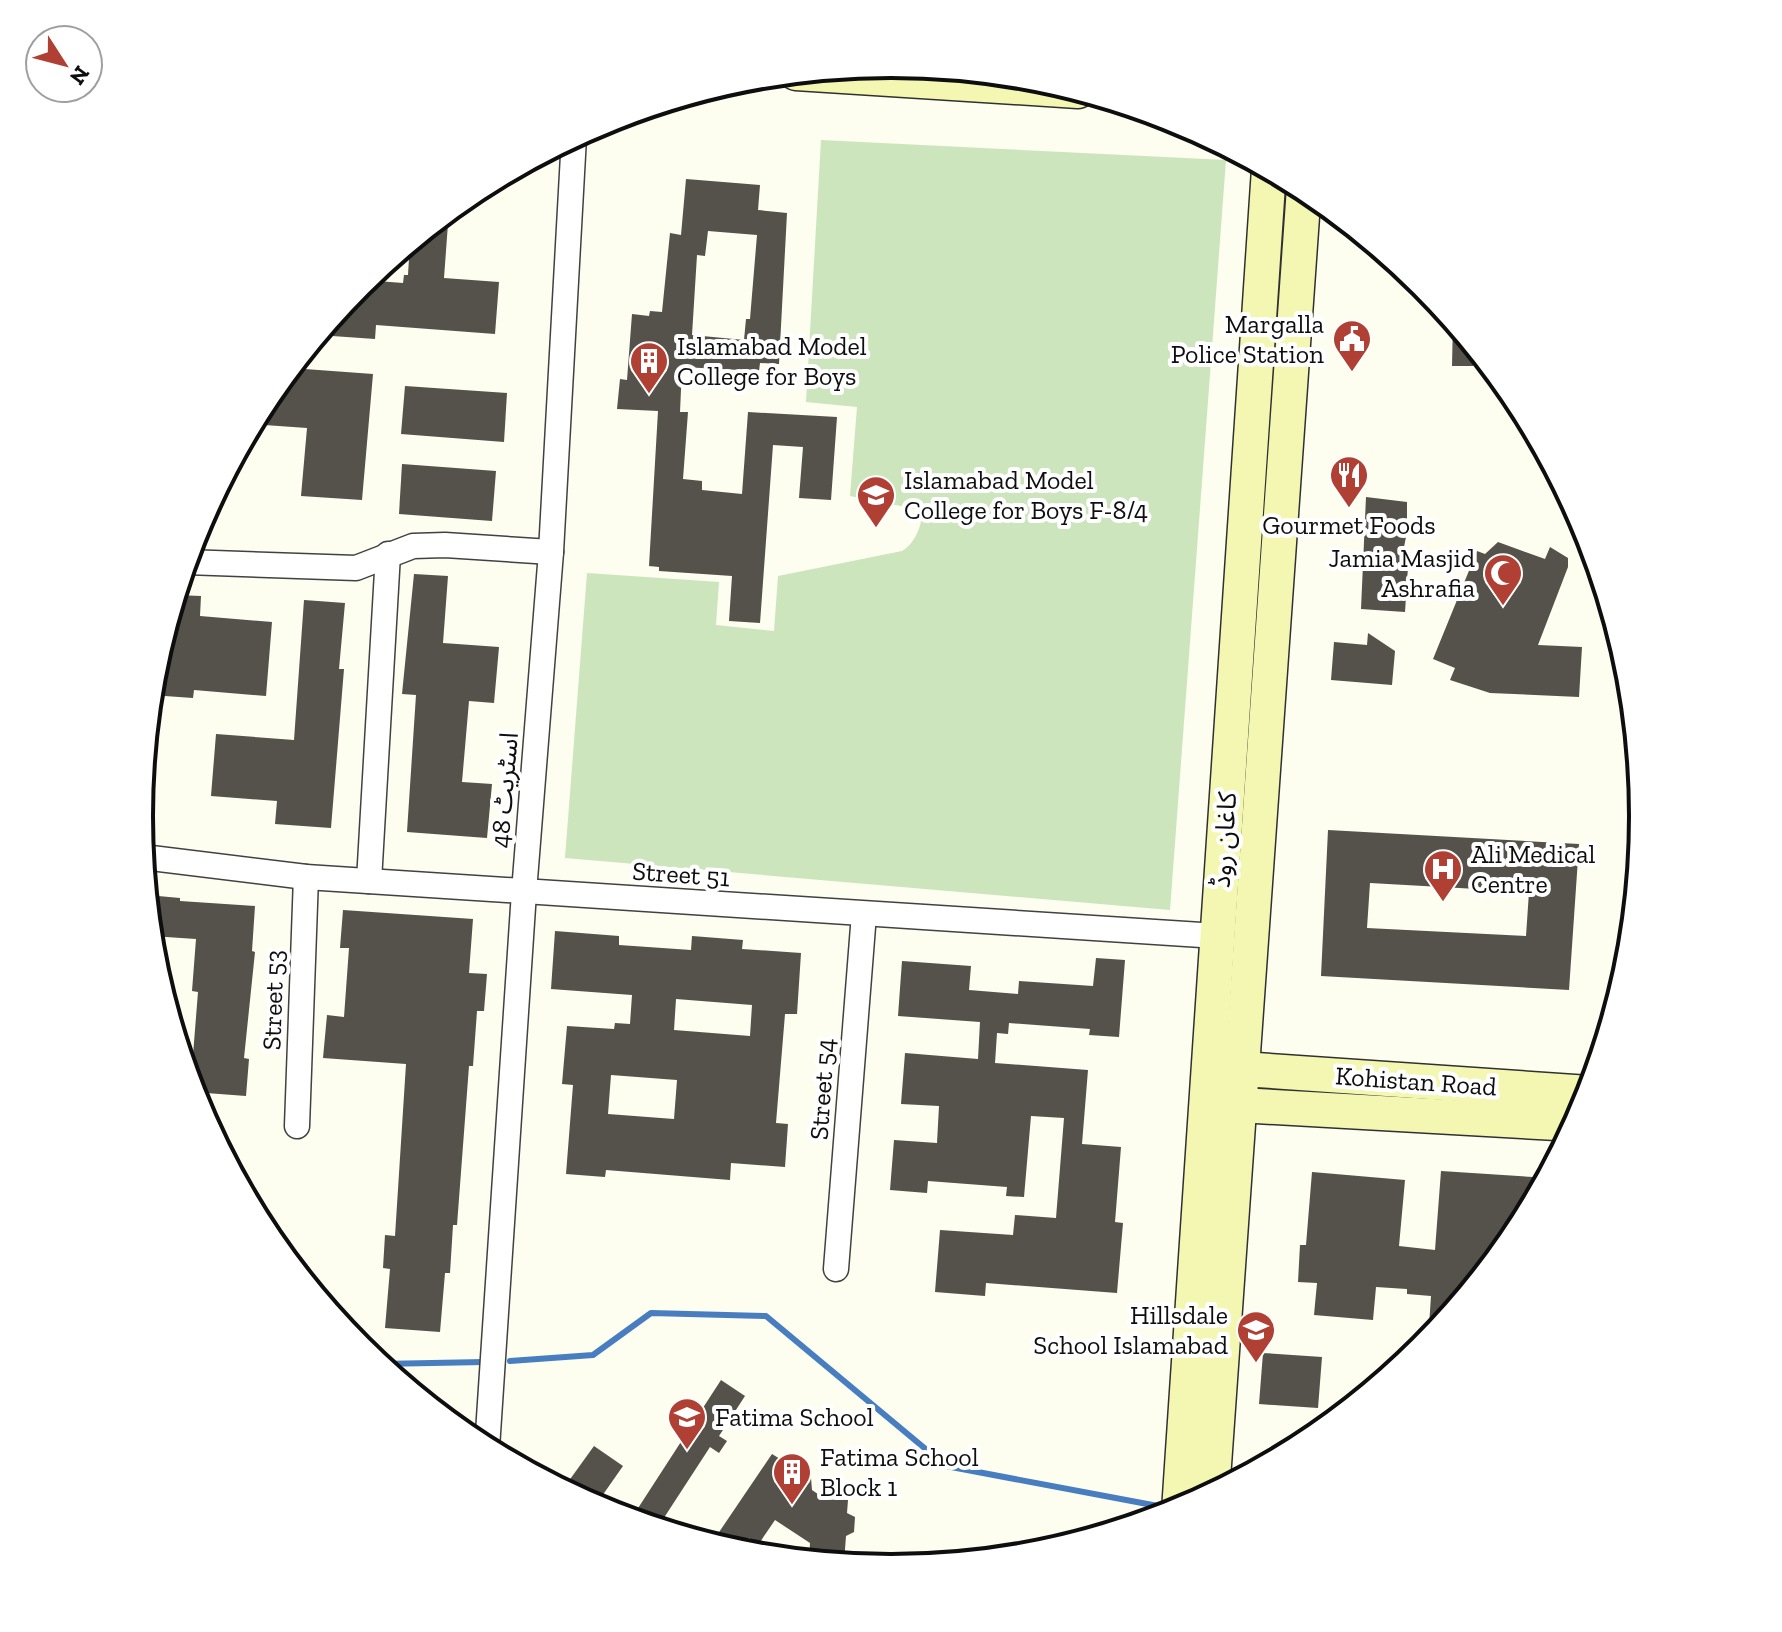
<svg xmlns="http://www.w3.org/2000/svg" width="1782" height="1632" viewBox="0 0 1782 1632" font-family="'Zilla Slab','Noto Sans Arabic',serif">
<rect width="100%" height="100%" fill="#fdfdf0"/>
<path fill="#cce5bd" d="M821,140L1226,160L1170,910L565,858L587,573L719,582L716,625L774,631L778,576L902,551C914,545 924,523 921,511L916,509L850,496L857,407L806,402Z"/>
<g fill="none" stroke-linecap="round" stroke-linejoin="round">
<g stroke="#487ec0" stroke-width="6">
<polyline points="510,1361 593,1355 651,1313 766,1316 946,1466 1158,1506"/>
<polyline points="380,1364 484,1362"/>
</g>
</g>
<g fill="#55514b" fill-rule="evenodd">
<path d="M686,179L760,185L758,210L787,213L779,364L760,363L759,371L682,367L680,412H688L683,479L702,481V490L742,494L748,412L837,417L831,500L799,498L803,447L773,445L760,623L729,621L732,576L659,571V567L649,566L658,411L617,409L620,379L627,380L632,314L649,316L650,311L662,312L670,233L681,235ZM708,231L757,235L750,319H746L744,340L692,335L697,255L705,256Z"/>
<polygon points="449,210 444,278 499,282 495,334 376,325 375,339 318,335 364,280 403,283 404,275 408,275 410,242"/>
<polygon points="1453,321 1474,346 1473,366 1452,366"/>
<polygon points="291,368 373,374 362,500 301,496 307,428 252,424 266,398"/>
<polygon points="405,386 507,393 504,442 401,434"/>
<polygon points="402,464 496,471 492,521 399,514"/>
<polygon points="1366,497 1407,502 1407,532 1400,567 1408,567 1405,612 1361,609"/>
<polygon points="1498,542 1545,559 1550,547 1568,558 1568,567 1538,645 1582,647 1579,697 1490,693 1450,680 1455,668 1433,659 1477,551 1485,554"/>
<polygon points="414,574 448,576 443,643 499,647 494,703 469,701 462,782 492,784 487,838 407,832 416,695 402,694"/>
<polygon points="176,595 201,596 200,616 272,622 266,696 194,690 193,698 151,695 154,669"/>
<polygon points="304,600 345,603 339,669 344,669 331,828 275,824 277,801 211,796 216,734 294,740"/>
<polygon points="1368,633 1395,651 1392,685 1331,680 1334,642 1367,645"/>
<path d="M1328,830L1579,844L1569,990L1321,976ZM1370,883L1529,892L1526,936L1367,928Z"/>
<polygon points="147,895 180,898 180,901 255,906 252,951 255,952 244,1058 249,1059 246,1096 193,1092 187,1073 188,1054 193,1055 198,992 192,991 196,939 151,936"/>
<polygon points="343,910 473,919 469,973 487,974 484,1011 477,1011 473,1066 469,1066 457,1225 453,1225 450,1273 445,1273 440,1332 385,1328 390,1269 383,1268 385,1235 395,1236 406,1064 323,1058 327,1015 344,1017 349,948 340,948"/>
<path d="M555,931L619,936V945L691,950L692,936L743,940L742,949L801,953L797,1014H785L776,1123L788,1124L785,1167L731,1163L730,1180L606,1170L605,1177L566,1174L573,1085L562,1084L567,1026L614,1029L615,1023L630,1024L632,995L551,989ZM676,999L752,1005L750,1036L674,1030ZM611,1075L677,1080L674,1119L608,1114Z"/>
<polygon points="1096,958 1125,960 1119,1037 1089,1035 1090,1029 1009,1023 1008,1034 997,1033 995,1063 1088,1070 1082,1144 1121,1147 1115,1222 1123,1223 1117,1293 986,1283 985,1296 935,1292 940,1230 1013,1235 1015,1215 1056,1218 1064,1118 1031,1116 1024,1197 1006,1196 1007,1187 928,1181 927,1193 890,1190 894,1140 937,1143 939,1106 901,1104 905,1053 978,1059 980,1022 898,1016 902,961 971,966 969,990 1018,994 1019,981 1093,986"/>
<polygon points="1441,1171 1533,1177 1531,1207 1516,1234 1428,1341 1431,1296 1407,1294 1407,1289 1376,1287 1373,1320 1314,1315 1317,1283 1298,1282 1300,1245 1306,1245 1312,1172 1405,1180 1399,1246 1435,1250"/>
<polygon points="1263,1353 1322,1357 1318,1408 1259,1404"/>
<polygon points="721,1380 745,1396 719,1436 727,1441 719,1453 710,1447 658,1527 631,1519"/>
<polygon points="594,1446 623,1466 595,1506 563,1489"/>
<polygon points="772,1454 811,1478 812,1490 825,1499 848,1500 847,1513 855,1517 854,1532 846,1536 844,1563 809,1560 810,1543 775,1520 758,1545 749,1538 740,1552 711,1544"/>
</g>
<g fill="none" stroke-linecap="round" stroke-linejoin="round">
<defs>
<g id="street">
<polyline points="186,562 356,568 413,546 445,545 551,552"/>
<polyline points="143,857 306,877 1217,936"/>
<polyline points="369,881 388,554"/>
<polyline points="297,1126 306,877"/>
<polyline points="836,1269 864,914"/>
<polyline points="487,1448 524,892 551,552 574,137"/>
</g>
<g id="secondary">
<polyline points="796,73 1078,91"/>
<polyline points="1242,1069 1589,1093"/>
<polyline points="1239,1105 1575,1124"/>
<polyline points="1212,1493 1304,188"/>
<polyline points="1179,1511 1269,169"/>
</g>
</defs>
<use href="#street" stroke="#414141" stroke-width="27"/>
<use href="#secondary" stroke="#303030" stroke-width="37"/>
<use href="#street" stroke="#fff" stroke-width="24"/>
<use href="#secondary" stroke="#f4f7b2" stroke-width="34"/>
</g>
<defs>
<symbol id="civic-pin" viewBox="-11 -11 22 30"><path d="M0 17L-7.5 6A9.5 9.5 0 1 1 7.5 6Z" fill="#b04033" stroke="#fff"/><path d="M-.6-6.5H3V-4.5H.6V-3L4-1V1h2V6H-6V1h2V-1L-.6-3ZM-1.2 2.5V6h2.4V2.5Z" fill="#fff"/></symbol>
<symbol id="building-pin" viewBox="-11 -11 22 30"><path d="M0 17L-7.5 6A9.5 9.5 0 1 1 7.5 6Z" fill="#b04033" stroke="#fff"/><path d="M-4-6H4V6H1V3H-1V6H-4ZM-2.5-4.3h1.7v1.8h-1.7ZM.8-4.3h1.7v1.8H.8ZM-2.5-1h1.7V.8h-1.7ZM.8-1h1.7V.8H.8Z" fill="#fff"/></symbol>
<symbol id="restaurant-pin" viewBox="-11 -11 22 30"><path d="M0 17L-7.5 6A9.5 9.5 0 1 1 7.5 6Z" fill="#b04033" stroke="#fff"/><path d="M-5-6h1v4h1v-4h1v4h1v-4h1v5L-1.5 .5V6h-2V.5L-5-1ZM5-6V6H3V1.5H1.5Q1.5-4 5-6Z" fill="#fff"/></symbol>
<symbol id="university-pin" viewBox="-11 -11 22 30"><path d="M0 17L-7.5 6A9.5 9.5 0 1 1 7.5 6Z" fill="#b04033" stroke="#fff"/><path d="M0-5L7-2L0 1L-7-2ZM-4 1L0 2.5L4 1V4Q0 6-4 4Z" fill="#fff"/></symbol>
<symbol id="mosque-pin" viewBox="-11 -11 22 30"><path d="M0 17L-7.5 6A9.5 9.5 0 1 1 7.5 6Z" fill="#b04033" stroke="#fff"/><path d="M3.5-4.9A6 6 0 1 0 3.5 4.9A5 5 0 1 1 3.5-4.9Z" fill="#fff"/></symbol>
<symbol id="hospital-pin" viewBox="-11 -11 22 30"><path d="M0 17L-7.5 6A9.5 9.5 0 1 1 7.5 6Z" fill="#b04033" stroke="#fff"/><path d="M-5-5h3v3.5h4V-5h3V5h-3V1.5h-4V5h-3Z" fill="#fff"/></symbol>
<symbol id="school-pin" viewBox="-11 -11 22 30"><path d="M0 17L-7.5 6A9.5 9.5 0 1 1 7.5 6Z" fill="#b04033" stroke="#fff"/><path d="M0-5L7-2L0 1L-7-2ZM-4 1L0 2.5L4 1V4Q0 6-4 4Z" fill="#fff"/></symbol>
</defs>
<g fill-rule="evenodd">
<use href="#civic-pin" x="1330" y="317" width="44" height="60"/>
<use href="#building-pin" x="627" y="339" width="44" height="60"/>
<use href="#restaurant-pin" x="1327" y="453" width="44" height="60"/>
<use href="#university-pin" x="854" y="473" width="44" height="60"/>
<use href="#mosque-pin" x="1481" y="551" width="44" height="60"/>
<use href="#hospital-pin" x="1421" y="847" width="44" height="60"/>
<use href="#school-pin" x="1234" y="1308" width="44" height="60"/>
<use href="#school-pin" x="665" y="1395" width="44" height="60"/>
<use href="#building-pin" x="770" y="1450" width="44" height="60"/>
</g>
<g text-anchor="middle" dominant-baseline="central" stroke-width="8" stroke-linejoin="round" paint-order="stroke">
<g font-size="26" fill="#0e0e0e" stroke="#fff" text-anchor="start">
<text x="1324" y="324" text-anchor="end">Margalla<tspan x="1324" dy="30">Police Station</tspan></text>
<text x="677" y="346">Islamabad Model<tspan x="677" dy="30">College for Boys</tspan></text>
<text x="904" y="480">Islamabad Model<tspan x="904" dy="30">College for Boys F-8/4</tspan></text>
<text x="1349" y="525" text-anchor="middle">Gourmet Foods</text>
<text x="1475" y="558" text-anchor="end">Jamia Masjid<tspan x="1475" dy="30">Ashrafia</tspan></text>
<text x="1471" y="854">Ali Medical<tspan x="1471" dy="30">Centre</tspan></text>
<text x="1228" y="1315" text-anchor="end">Hillsdale<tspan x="1228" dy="30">School Islamabad</tspan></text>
<text x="715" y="1417">Fatima School</text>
<text x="820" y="1457">Fatima School<tspan x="820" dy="30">Block 1</tspan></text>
</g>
<g font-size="26" fill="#0e0e0e" stroke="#fff">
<text transform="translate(504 790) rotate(-85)">اسٹریٹ 48</text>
<text transform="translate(1224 840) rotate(-86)">کاغان روڈ</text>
<text transform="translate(681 874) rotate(4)">Street 51</text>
<text transform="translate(273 1000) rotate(-88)">Street 53</text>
<text transform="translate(1416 1081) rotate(4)">Kohistan Road</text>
<text transform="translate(822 1089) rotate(-86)">Street 54</text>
</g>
</g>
<path d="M0 0H1782V1632H0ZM153 816a738 738 0 1 1 1476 0a738 738 0 1 1-1476 0Z" fill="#fff" fill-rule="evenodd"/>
<path fill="none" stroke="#0e0e0e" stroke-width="4" d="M153 816a738 738 0 1 1 1476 0a738 738 0 1 1-1476 0Z"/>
<g transform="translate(64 64) rotate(126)"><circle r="38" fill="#ffffff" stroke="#9f9f9f" stroke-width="2"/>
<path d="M0-6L14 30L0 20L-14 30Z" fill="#b04033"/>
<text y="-12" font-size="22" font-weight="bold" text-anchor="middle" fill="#0e0e0e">N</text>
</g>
</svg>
